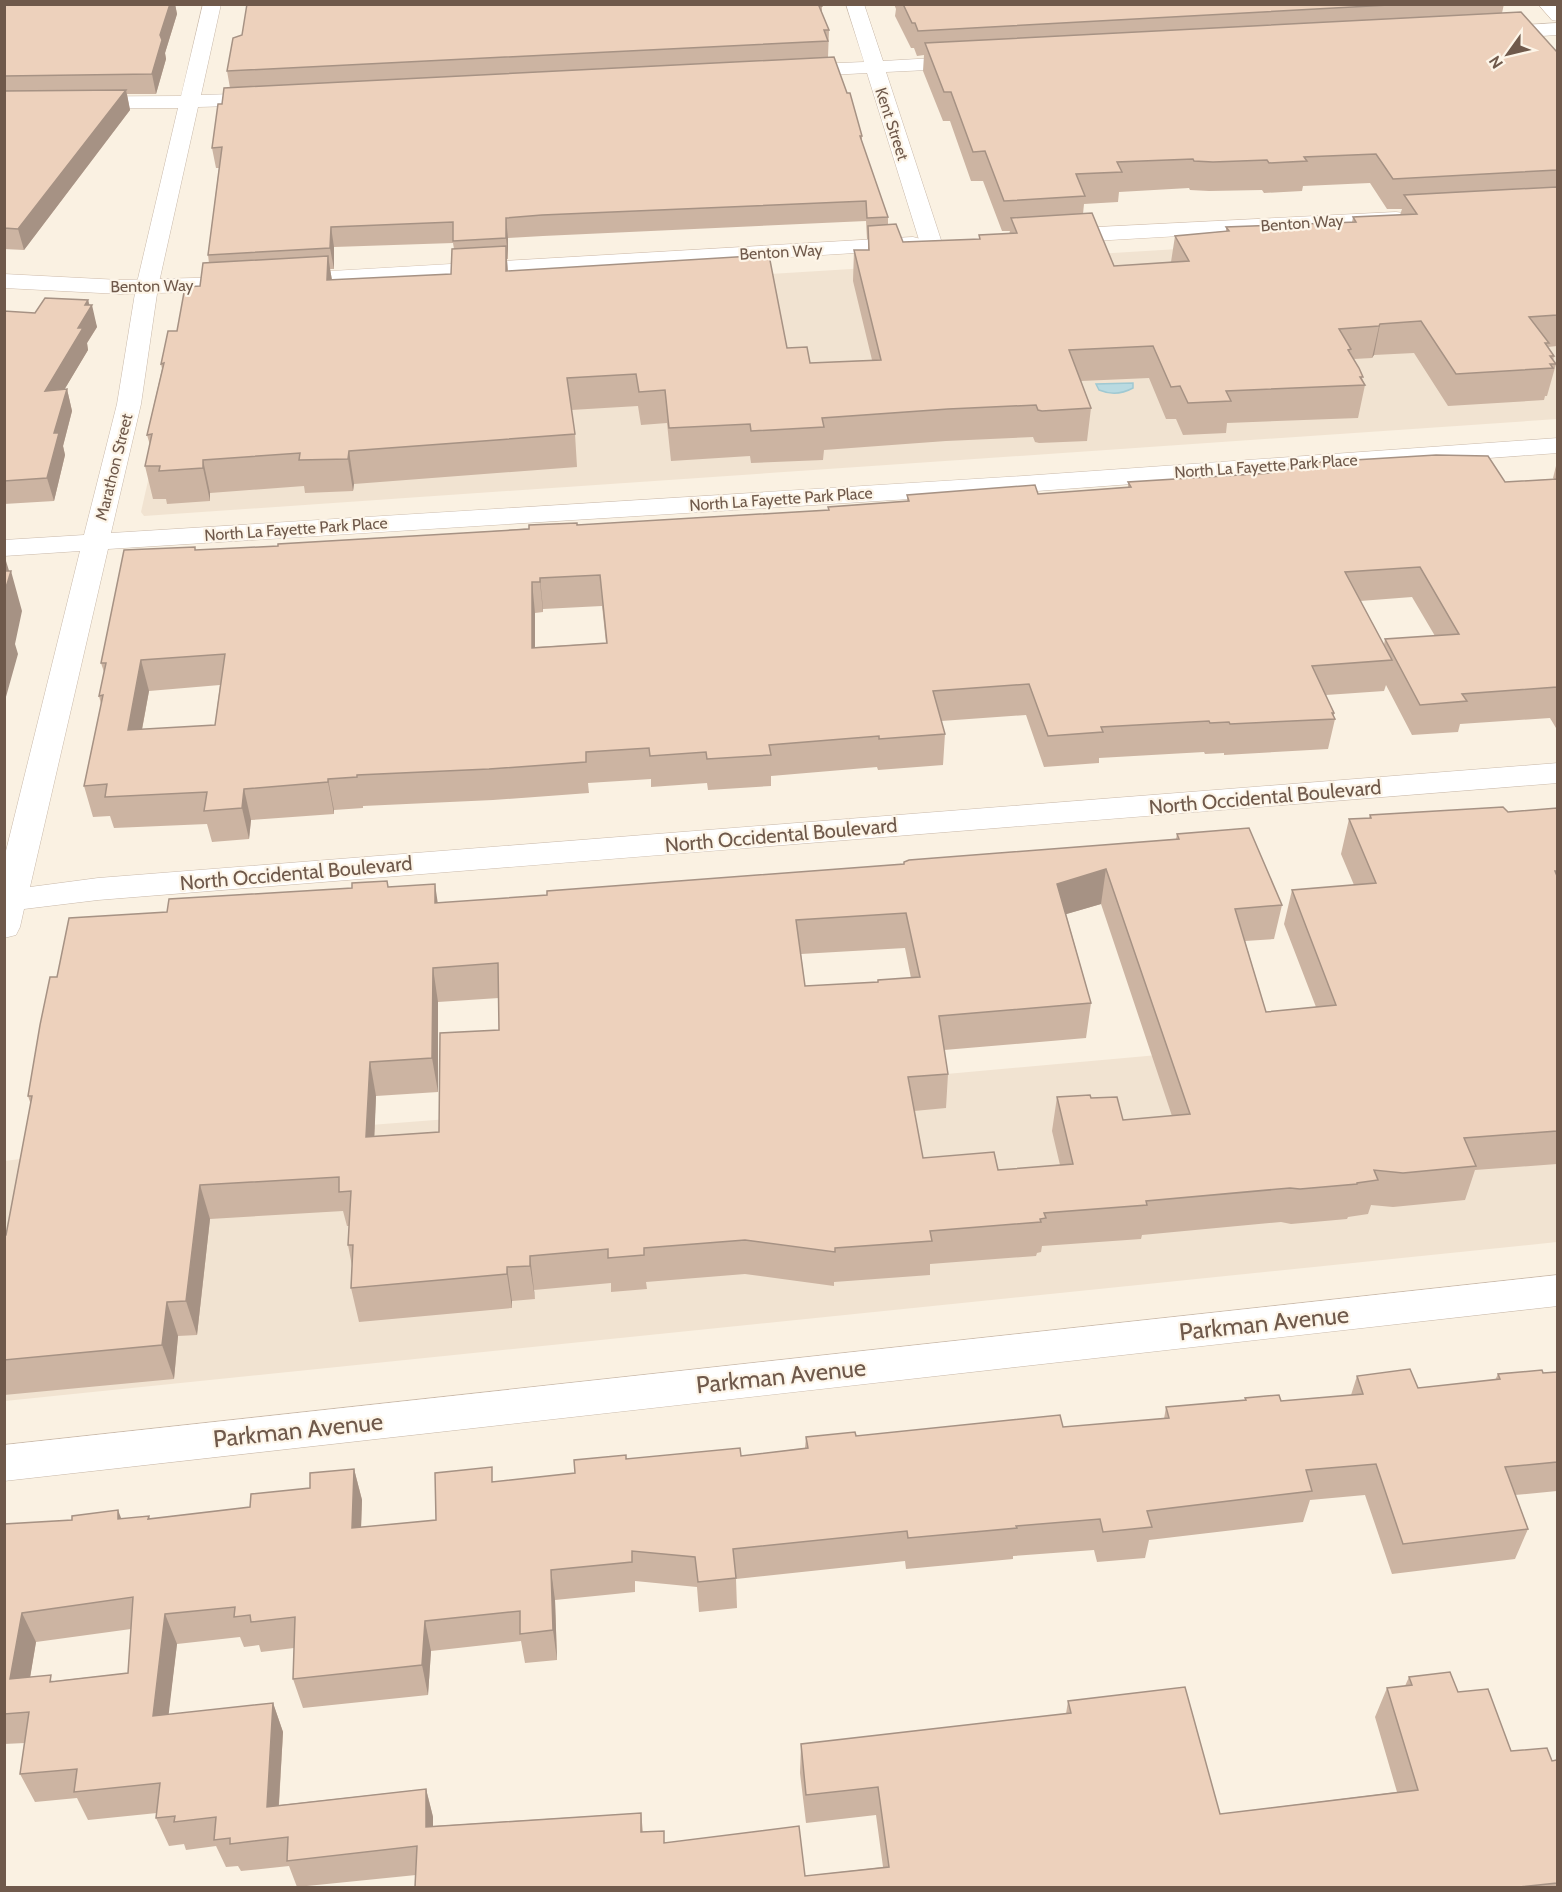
<svg xmlns="http://www.w3.org/2000/svg" width="1562" height="1892" viewBox="0 0 1562 1892" font-family="Cabin,sans-serif">
<rect width="100%" height="100%" fill="#faf1e2"/>
<g fill="#f1e3d1">
<polygon points="1557,226 1557,419 144,516 141,512 186,312 193,309"/>
<polygon points="1557,1019 1557,1242 5,1401 4,1161 189,1139 448,1119"/>
</g>
<path fill="#b9dae1" stroke="#a0c9d2" stroke-width="1.5" d="M1133,383V388C1122,394 1111,395 1099,390L1096,384Z"/>
<g fill="none" stroke-linecap="round" stroke-linejoin="round">
<defs>
<g id="street">
<polygon points="203,4 221,4 201,95 268,93 275,95 278,99 275,103 268,105 198,107 158,287 141,404 111,533 1023,476 1558,438 1558,453 1023,492 108,549 30,887 98,878 1558,763 1558,783 98,900 24,909 20,927 16,935 4,938 4,859 80,551 4,556 4,540 84,535 117,404 136,287 178,108 4,109 4,97 181,96"/>
<polygon points="846,4 864,4 883,61 969,56 976,58 979,62 976,66 969,68 886,72 942,243 939,248 931,250 923,248 920,243 867,73 792,77 785,75 782,71 785,67 792,65 864,62"/>
<polygon points="1558,23 1558,35 1493,39 1486,37 1484,33 1486,29 1493,27"/>
<polygon points="1558,1275 1558,1306 4,1481 4,1445"/>
</g>
<g id="secondary">
<polygon points="1538,4 1557,4 1558,21 1552,20"/>
<polygon points="1396,212 1404,213 1407,218 1404,223 1058,243 1050,241 1047,236 1050,231 1058,229"/>
<polygon points="913,237 921,239 924,244 921,249 230,291 120,294 4,288 4,274 120,280 230,277"/>
</g>
</defs>
<use href="#street" stroke="#c9b9aa" stroke-width="1"/>
<use href="#secondary" stroke="#cebbaa" stroke-width="1"/>
<use href="#street" fill="#fff" fill-rule="evenodd"/>
<use href="#secondary" fill="#fff" fill-rule="evenodd"/>
</g>
<g fill="#ccb4a2" fill-rule="evenodd">
<polygon points="4,4 175,4 177,14 165,53 166,59 156,94 127,94 130,110 24,250 4,249"/>
<path d="M894,4H1504L1502,13L1557,52V346L1548,347L1554,356L1553,361L1556,364L1547,396H1545L1544,400L1448,406L1414,353L1374,355L1372,358L1354,359L1365,385L1358,418L1227,423L1226,433L1183,435L1176,419H1166L1149,378L1081,381L1091,408L1087,441L1039,443L1035,442L1033,437L946,441L824,450L823,460L751,463L750,456L671,461L667,423L641,425L638,406L571,410L575,434L577,467L354,484L353,491L305,493L304,486L210,493V501L167,504L166,499H153L145,466L150,445L147,435L162,369L161,364L200,286L209,263L208,255L219,168H216L212,148L222,104L230,88L227,71L822,6V13L829,30L828,57L862,136V143L888,217V225L903,242L979,239V235L1009,234L1010,231H1002L983,181H971L950,121H943L923,71L924,55L917,56L914,48H911L895,16L896,9ZM1370,183L1387,209H1402L1400,215L1353,217L1352,222L1226,227V231L1175,236L1171,262L1114,266L1083,214L1084,204L1118,202L1119,192L1189,188L1190,190L1209,191L1262,190L1264,193L1302,191L1303,186ZM866,221L867,239H868V250H854L853,281L872,360L810,363L787,348L508,271L507,259H508V238L543,236ZM453,243L454,249L451,274L332,280L330,269H334V247Z"/>
<polygon points="88,300 97,327 87,343 88,350 64,390 67,389 72,411 63,446 65,455 54,501 4,504 4,311 35,313"/>
<path d="M1557,462V728H1556L1550,718L1460,724L1458,732L1412,735L1386,685L1384,691L1326,695L1334,713V717L1335,719L1328,749L1224,755V753L1205,754L1204,752L1099,758V763L1044,767L1026,715L941,721L945,734L943,765L878,770L877,767L771,776V786L708,790L707,783L651,787V779L588,783L589,793L493,800L363,806V808L334,810V814L251,820L249,839L212,842L207,824L114,828L110,816L93,817L84,786L101,704L99,696L104,672L101,663L196,550L278,546L577,525L828,510V507L907,501V495L1038,494L1128,487V482L1270,474V471L1288,470L1289,464L1505,482L1554,479L1553,478ZM1412,597L1435,636L1385,639L1384,645L1360,601ZM602,606L606,643L535,647V613L543,612V609ZM220,685L215,725L142,730L149,691Z"/>
<path d="M1557,808V1164L1475,1170L1465,1200L1393,1207L1371,1205L1368,1214L1348,1217L1347,1219L1291,1224L1281,1222L1142,1235L1141,1239L1042,1246L1041,1252L1037,1253L1036,1256L930,1264V1275L834,1282V1286L745,1274L646,1282L647,1289L611,1292V1283L534,1290L535,1299L512,1301V1308L359,1322L351,1288L352,1266L348,1245L349,1226H347L343,1211L210,1219L197,1335L178,1336L174,1379L4,1395V1235H6L31,1105L28,1096L57,977L167,912L352,888L387,881L388,887L438,903L547,895L904,864L1176,839L1177,834L1282,905L1274,939L1245,941L1266,1012L1316,1007L1284,924L1292,890L1354,885L1341,854L1349,819L1369,818L1370,815L1508,812ZM1101,904L1172,1116L1123,1120L1091,1098L1057,1097L1052,1131L1060,1165L998,1170L923,1158L914,1111L946,1108L948,1074L944,1050L1086,1038L1091,1003L1066,914ZM905,948L911,978L878,982L805,986L801,954ZM499,998V1030L439,1132L374,1136L376,1096L438,1092V1002Z"/>
<path d="M1557,1372V1491L1515,1495L1528,1529L1515,1559L1392,1574L1365,1495L1310,1500L1303,1522L1149,1540L1145,1558L1097,1562L1094,1550L1013,1556V1559L906,1569L905,1561L736,1579L737,1608L699,1612L697,1587L635,1581V1592L555,1600L557,1660L525,1663L521,1641L431,1651L428,1695L303,1708L293,1679L294,1648L261,1652L259,1645L244,1647L240,1637L177,1644L168,1715L273,1703L283,1732L279,1805L426,1789L433,1817V1826L641,1813L643,1832L665,1843L805,1876L883,1867L876,1815L806,1823L800,1773L801,1744L1066,1714L1068,1701L1220,1814L1397,1792L1375,1717L1387,1688L1405,1686L1409,1677L1458,1692L1511,1751L1552,1761L1557,1760V1887H415L416,1875L297,1887L289,1866L241,1871L238,1866L226,1867L216,1846L186,1850L184,1844L169,1846L156,1818L157,1813L88,1820L77,1798L35,1802L20,1774L25,1743L4,1744V1524L122,1519L149,1516L150,1519L250,1507L310,1488L354,1469L362,1500L361,1527L436,1520L494,1482L575,1473L626,1459L741,1456L805,1448L806,1437L856,1436L1063,1427L1164,1419L1166,1407L1245,1400V1398L1281,1401L1351,1395L1357,1376L1418,1388L1495,1380L1498,1374L1543,1373ZM131,1629L128,1673L54,1681L30,1677L36,1642Z"/>
</g>
<g fill="#a69284">
<polygon points="170,4 175,4 177,14 165,53 166,59 156,94 152,74 160,35"/>
<polygon points="126,90 130,110 24,250 18,229"/>
<polygon points="506,218 508,238 508,259 506,238"/>
<polygon points="331,227 334,247 334,269 330,248"/>
<polygon points="506,246 508,277 506,271"/>
<polygon points="328,256 333,287 327,280"/>
<polygon points="88,300 90,308 92,305 97,327 87,343 88,350 51,412 45,391 78,328 85,305"/>
<polygon points="1380,324 1374,355 1372,358 1379,326"/>
<polygon points="67,389 72,411 63,446 65,455 54,501 47,478 54,433"/>
<polygon points="349,451 354,484 353,491 348,459"/>
<polygon points="203,460 210,493 210,501 203,468"/>
<polygon points="6,561 10,574 11,571 22,611 15,644 18,654 4,704 4,566"/>
<polygon points="540,578 543,609 543,612 540,582"/>
<polygon points="532,582 535,613 535,678 532,648"/>
<polygon points="141,660 149,691 136,761 128,730"/>
<polygon points="328,779 334,810 334,814 328,782"/>
<polygon points="244,789 251,820 249,839 242,808"/>
<polygon points="1106,869 1101,904 1053,918 1057,884"/>
<polygon points="435,884 440,918 435,903"/>
<polygon points="433,968 438,1002 438,1092 432,1058"/>
<polygon points="370,1062 376,1096 373,1171 366,1137"/>
<polygon points="200,1185 210,1219 197,1335 186,1301"/>
<polygon points="530,1256 534,1290 535,1299 530,1266"/>
<polygon points="507,1267 512,1301 512,1308 507,1274"/>
<polygon points="167,1302 178,1336 174,1379 162,1345"/>
<polygon points="354,1469 362,1500 360,1559 352,1528"/>
<polygon points="118,1510 130,1541 118,1519"/>
<polygon points="551,1570 555,1600 557,1660 553,1630"/>
<polygon points="22,1613 36,1642 25,1708 10,1679"/>
<polygon points="165,1614 177,1644 165,1745 153,1716"/>
<polygon points="425,1621 431,1651 428,1695 422,1665"/>
<polygon points="273,1703 283,1732 277,1834 267,1807"/>
<polygon points="426,1789 433,1817 433,1854 426,1827"/>
</g>
<g fill="#edd1bc" stroke="#a69284" stroke-width="1.5" fill-rule="evenodd">
<polygon points="4,4 170,4 160,35 162,40 152,74 4,76"/>
<polygon points="247,4 822,4 822,6 819,6 829,30 824,30 828,41 227,71 233,38 242,35"/>
<polygon points="903,4 1407,4 918,31 915,23 912,23"/>
<polygon points="1521,12 1557,52 1557,170 1393,179 1376,154 1304,157 1307,161 1269,163 1267,160 1213,162 1194,161 1193,159 1117,162 1122,172 1076,174 1085,196 1004,201 985,151 973,152 951,92 944,92 925,43"/>
<polygon points="834,57 847,93 850,93 862,136 860,136 888,217 867,218 866,201 542,215 506,218 506,238 453,241 453,222 331,227 330,248 208,255 222,147 212,148 218,104 222,104 224,88"/>
<polygon points="126,90 18,229 4,228 4,91"/>
<polygon points="1557,187 1557,315 1529,317 1549,343 1545,343 1554,356 1550,356 1556,364 1550,364 1553,368 1456,374 1421,321 1380,324 1379,326 1339,329 1351,349 1348,350 1359,368 1363,377 1360,377 1365,385 1226,391 1231,401 1188,403 1180,386 1171,387 1153,346 1069,350 1091,408 1042,411 1038,410 1036,405 948,409 822,418 824,427 751,431 750,424 669,428 665,390 639,392 636,374 567,378 575,434 349,451 348,459 299,460 300,453 203,460 203,468 159,471 160,466 145,466 152,434 147,435 164,363 161,364 168,331 177,331 185,287 200,286 203,263 328,256 327,280 451,274 452,249 506,246 506,271 769,255 787,348 807,347 810,363 881,360 854,250 869,250 868,226 896,224 903,242 980,239 979,235 1017,233 1011,218 1092,213 1114,266 1189,261 1175,236 1229,231 1226,227 1356,222 1353,217 1417,214 1404,195"/>
<polygon points="45,298 88,300 85,305 92,305 78,328 83,328 45,391 67,389 54,433 59,433 47,478 4,481 4,311 35,313"/>
<path d="M1436,455L1488,456L1505,482L1557,479V687L1462,694L1467,701L1420,705L1385,639L1459,634L1420,567L1345,572L1392,660L1312,666L1334,713H1332L1335,719L1230,724L1229,722L1210,723L1209,721L1101,727L1103,732L1048,736L1029,684L933,691L945,734L879,739V736L769,745L771,755L707,759L706,752L650,756L649,748L586,752V762L489,769L357,775V777L328,779V782L244,789L242,808L204,811L207,792L105,797L107,784L84,786L103,695L99,696L106,663H101L124,550L195,547V550L278,546V544L529,529V525L577,523V525L829,510L828,507L909,501L907,495L1035,485L1038,494L1131,487L1128,482L1271,473L1270,471L1292,469L1289,464ZM600,575L607,643L532,648V582H540V578ZM225,654L215,725L128,730L141,660Z"/>
<polygon points="4,571 11,571 4,594"/>
<path d="M1503,807L1508,812L1557,808V871H1555L1557,876V1131L1464,1138L1476,1166L1403,1173L1374,1170L1378,1180L1357,1183V1184L1300,1189L1290,1188L1146,1201L1147,1205L1044,1213L1046,1218L1040,1219L1041,1222L930,1231L932,1241L835,1248V1252L745,1240L644,1248V1255L608,1258V1249L530,1256V1266L507,1267V1274L351,1288L353,1245H348L351,1191L339,1192V1177L200,1185L186,1301L167,1302L162,1345L4,1360V1235H6L32,1096H28L40,1025L50,977H57L69,918L167,912L169,899L352,888V883L387,881L388,887L435,884V903L547,895V891L904,864V862L909,860L1179,839L1177,834L1249,828L1282,905L1235,909L1266,1012L1336,1005L1292,890L1376,883L1349,819L1371,818L1370,815ZM1106,869L1190,1114L1123,1120L1117,1097L1091,1098L1090,1095L1057,1097L1073,1164L998,1170L994,1152L923,1158L908,1077L948,1074L939,1016L1091,1003L1057,884ZM906,913L920,977L878,980V982L805,986L796,920ZM498,963L499,1030L440,1033L439,1132L366,1137L370,1062L432,1058L433,968Z"/>
<path d="M1410,1369L1418,1388L1500,1379L1498,1374L1542,1370L1543,1373L1557,1372V1462L1505,1467L1528,1529L1403,1544L1376,1464L1306,1470L1312,1491L1147,1511L1152,1527L1103,1532L1100,1519L1016,1526L1017,1528L908,1538L907,1531L733,1549L736,1578L698,1582L695,1557L632,1551V1562L551,1570L553,1630L520,1634V1611L425,1621L422,1665L293,1679L295,1617L251,1622L250,1615L234,1617L235,1607L165,1614L153,1716L273,1703L267,1807L426,1789V1827L641,1813V1832L664,1831V1843L799,1826L805,1876L889,1867L878,1787L806,1795L801,1744L1071,1713L1068,1701L1185,1687L1220,1814L1418,1790L1387,1688L1412,1685L1409,1677L1450,1672L1458,1692L1488,1689L1511,1751L1547,1748L1552,1761L1557,1760V1883L1519,1887H415L417,1846L287,1861L288,1837L230,1844V1838L214,1840L216,1817L174,1822L175,1816L156,1818L160,1783L74,1792L77,1769L20,1774L29,1712L4,1714V1524L72,1520V1516L118,1510V1519L149,1516L148,1519L250,1507L251,1494L310,1488V1473L354,1469L352,1528L436,1520L435,1473L492,1467V1482L575,1473L574,1460L626,1455V1459L740,1448L741,1456L808,1448L806,1437L855,1432L856,1436L1060,1415L1063,1427L1169,1418L1166,1407L1246,1400L1245,1398L1279,1395L1281,1401L1363,1394L1357,1376ZM133,1597L128,1673L50,1682L51,1675L10,1679L22,1613Z"/>
</g>
<g text-anchor="middle" dominant-baseline="central" stroke-width="4.5" stroke-linejoin="round" paint-order="stroke">
<g font-size="16" fill="#6f594b" stroke="#fdf5e8">
<text transform="translate(892 124) rotate(72)">Kent Street</text>
<text transform="translate(1302 223) rotate(-4)">Benton Way</text>
<text transform="translate(781 252) rotate(-3)">Benton Way</text>
<text transform="translate(152 286) rotate(-1)">Benton Way</text>
<text transform="translate(1266 466) rotate(-4)">North La Fayette Park Place</text>
<text transform="translate(114 467) rotate(-76)">Marathon Street</text>
<text transform="translate(781 499) rotate(-4)">North La Fayette Park Place</text>
<text transform="translate(296 529) rotate(-4)">North La Fayette Park Place</text>
</g>
<g font-size="20" fill="#6f594b" stroke="#fdf5e8">
<text transform="translate(1265 797) rotate(-5)">North Occidental Boulevard</text>
<text transform="translate(781 835) rotate(-5)">North Occidental Boulevard</text>
<text transform="translate(296 873) rotate(-5)">North Occidental Boulevard</text>
</g>
<g font-size="24" fill="#6f594b" stroke="#fdf5e8">
<text transform="translate(1264 1323) rotate(-6)">Parkman Avenue</text>
<text transform="translate(781 1376) rotate(-6)">Parkman Avenue</text>
<text transform="translate(298 1430) rotate(-6)">Parkman Avenue</text>
</g>
</g>
<rect width="1562" height="1892" fill="none" stroke="#6f594b" stroke-width="12"/>
<g transform="translate(1508 54) rotate(236)" stroke="#fdf5e8" stroke-width="4.5" paint-order="stroke">
<path d="M0-4.5L10 22L0 15L-10 22Z" fill="#6f594b"/>
<text y="-9" font-size="16" font-weight="bold" text-anchor="middle" fill="#6f594b">N</text>
</g>
</svg>
